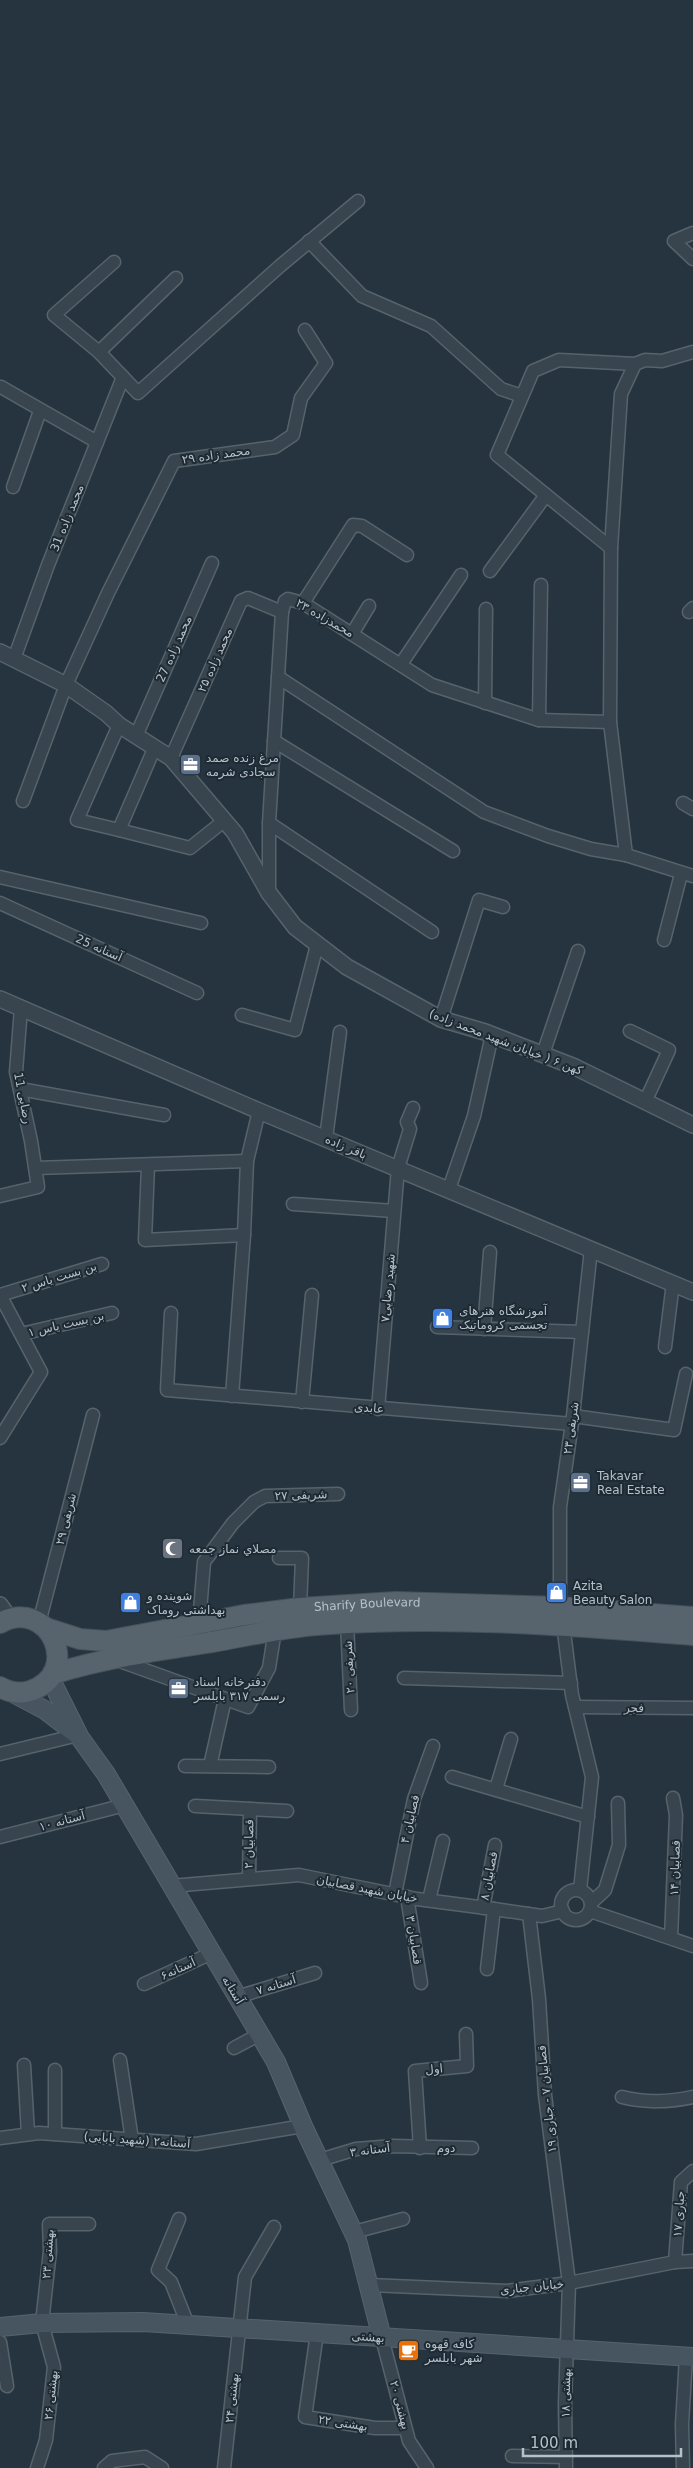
<svg xmlns="http://www.w3.org/2000/svg" width="693" height="2468" viewBox="0 0 693 2468" font-family="'DejaVu Sans',Vazirmatn,sans-serif">
<rect width="100%" height="100%" fill="#25343e"/>
<g fill="none" stroke-linecap="round" stroke-linejoin="round">
<defs>
<g id="minor">
<polyline points="693,233 674,241 693,259"/>
<polyline points="309,241 362,296 431,326 501,389 522,396"/>
<polyline points="114,262 54,315 99,352 138,393 280,266 358,201"/>
<polyline points="99,352 176,278"/>
<polyline points="693,352 662,361 645,360 635,364 621,394 611,548 610,722 626,855 693,876"/>
<polyline points="1,387 97,442"/>
<polyline points="13,487 40,411"/>
<polyline points="611,548 497,455 533,371 559,360 635,364"/>
<polyline points="490,571 546,495"/>
<polyline points="303,603 353,525 362,526 407,555"/>
<polyline points="689,612 693,608"/>
<polyline points="352,634 369,606"/>
<polyline points="14,659 48,565 123,377"/>
<polyline points="401,664 461,575"/>
<polyline points="278,677 484,812 548,836 591,849 626,855"/>
<polyline points="485,703 486,609"/>
<polyline points="539,720 541,585"/>
<polyline points="119,725 77,820 119,830 154,749"/>
<polyline points="136,736 212,563"/>
<polyline points="274,741 453,851"/>
<polyline points="171,758 241,601 248,598 282,612"/>
<polyline points="23,801 66,685 108,593 174,461 275,447 293,435 301,398 326,363 305,330"/>
<polyline points="683,803 693,809"/>
<polyline points="269,823 432,932"/>
<polyline points="119,830 190,848 225,820"/>
<polyline points="0,877 201,923"/>
<polyline points="269,893 269,823 282,612 285,601 288,599 303,603 432,685 539,720 610,722"/>
<polyline points="0,903 197,993"/>
<polyline points="664,940 681,874"/>
<polyline points="242,1015 295,1030 317,945"/>
<polyline points="441,1019 479,900 503,907"/>
<polyline points="630,1031 669,1050 645,1102"/>
<polyline points="543,1054 578,951"/>
<polyline points="20,1089 164,1115"/>
<polyline points="326,1138 340,1032"/>
<polyline points="148,1166 145,1240 244,1235"/>
<polyline points="36,1168 247,1161"/>
<polyline points="449,1189 474,1116 492,1035"/>
<polyline points="0,1196 38,1187 31,1141 16,1072 21,1008"/>
<polyline points="293,1204 394,1211"/>
<polyline points="171,1313 167,1390 572,1424"/>
<polyline points="437,1327 582,1332"/>
<polyline points="484,1329 490,1252"/>
<polyline points="21,1334 112,1313"/>
<polyline points="665,1347 673,1283"/>
<polyline points="232,1396 244,1235 247,1161 259,1111"/>
<polyline points="302,1402 312,1295"/>
<polyline points="378,1409 398,1168 410,1129 407,1122 413,1108"/>
<polyline points="573,1416 674,1430 686,1374"/>
<polyline points="0,1438 41,1372 0,1295 102,1264"/>
<polyline points="279,1558 302,1558 300,1608"/>
<polyline points="560,1607 560,1507 573,1416 591,1249"/>
<polyline points="39,1623 93,1415"/>
<polyline points="199,1623 204,1562 233,1523 254,1502 265,1496 338,1494"/>
<polyline points="347,1623 351,1710"/>
<polyline points="563,1624 572,1695 592,1777 580,1890"/>
<polyline points="117,1660 248,1707 269,1668 275,1630"/>
<polyline points="404,1678 571,1683"/>
<polyline points="575,1707 693,1708"/>
<polyline points="0,1754 78,1735"/>
<polyline points="185,1766 269,1767"/>
<polyline points="210,1766 225,1699"/>
<polyline points="452,1777 588,1817"/>
<polyline points="496,1789 511,1739"/>
<polyline points="195,1806 287,1811"/>
<polyline points="0,1837 125,1805"/>
<polyline points="249,1879 250,1809"/>
<polyline points="171,1886 299,1875 417,1899 494,1909 542,1916 563,1911"/>
<circle cx="576" cy="1905" r="15"/>
<polyline points="395,1894 414,1799 433,1746"/>
<polyline points="407,1897 421,1983"/>
<polyline points="429,1900 443,1841"/>
<polyline points="591,1903 605,1890 619,1845 618,1803"/>
<polyline points="483,1908 495,1845"/>
<polyline points="590,1911 693,1946"/>
<polyline points="529,1914 539,1999 545,2095 569,2283 565,2404 566,2468"/>
<polyline points="671,1938 676,1815 673,1798"/>
<polyline points="487,1969 494,1909"/>
<polyline points="144,1984 212,1953"/>
<polyline points="237,1997 315,1973"/>
<polyline points="234,2048 260,2034"/>
<polyline points="120,2060 132,2140"/>
<polyline points="24,2065 28,2134"/>
<path d="M622,2097C647,2103 668,2102 693,2097"/>
<polyline points="55,2134 55,2070"/>
<polyline points="0,2138 39,2133 196,2144 303,2126"/>
<polyline points="420,2148 415,2071 467,2066 466,2034"/>
<polyline points="320,2160 356,2149 393,2146 472,2148"/>
<polyline points="179,2219 158,2270 171,2282 188,2325"/>
<polyline points="354,2232 403,2219"/>
<polyline points="675,2262 681,2182 693,2171"/>
<polyline points="370,2285 507,2291 569,2283 675,2262 693,2261"/>
<polyline points="317,2333 305,2417 375,2428 405,2428"/>
<polyline points="382,2338 409,2441 427,2468"/>
<polyline points="0,2342 7,2386"/>
<polyline points="512,2456 566,2457"/>
<polyline points="37,2468 46,2440 54,2367 42,2323 50,2251 49,2224 89,2224"/>
<polyline points="104,2468 112,2461 145,2457 162,2468"/>
<polyline points="224,2468 245,2277 274,2227"/>
<polyline points="683,2468 682,2424 686,2357"/>
</g>
<g id="tertiary">
<polyline points="0,652 66,685 106,713 119,725 171,758 235,833 269,893 295,927 347,967 441,1019 485,1032 575,1067 693,1125"/>
<polyline points="0,999 259,1111 693,1292"/>
<polyline points="0,1605 10,1619"/>
</g>
<g id="secondary">
<polyline points="50,1678 78,1734"/>
<polyline points="9,1691 45,1710 78,1735 106,1774 276,2062 303,2126 357,2240 382,2338"/>
<polyline points="0,2327 42,2323 143,2322 693,2357"/>
</g>
<g id="primary">
<path d="M0,1623C49,1596 84,1673 30,1691C20,1694 9,1692 0,1687"/>
<path id="s1" d="M46,1628L80,1639L106,1641L244,1615L300,1608L396,1602L560,1607L693,1617"/>
<path d="M53,1674C104,1658 159,1650 212,1642C247,1636 281,1628 316,1625C442,1615 567,1625 693,1635"/>
</g>
</defs>
<use href="#minor" stroke="#57636c" stroke-width="15"/>
<use href="#tertiary" stroke="#57636c" stroke-width="18"/>
<use href="#secondary" stroke="#57636c" stroke-width="20"/>
<use href="#primary" stroke="#45515a" stroke-width="22"/>
<use href="#minor" stroke="#39454e" stroke-width="12"/>
<use href="#tertiary" stroke="#39454e" stroke-width="15"/>
<use href="#secondary" stroke="#475560" stroke-width="18"/>
<use href="#primary" stroke="#57646e" stroke-width="20"/>
</g>
<defs>
<symbol id="office-square" viewBox="-11 -11 22 22"><rect x="-9" y="-9" width="18" height="18" rx="4" fill="#5c6f8a" stroke="#1e2a33"/><path d="M-6-3h4V-5.5h4V-3h4V5H-6ZM-1-4.5V-3h2v-1.5ZM-6 0V1H6V0Z" fill="#fff"/></symbol>
<symbol id="shop-square" viewBox="-11 -11 22 22"><rect x="-9" y="-9" width="18" height="18" rx="4" fill="#3f7fe0" stroke="#1e2a33"/><path d="M-5-2.5h2.3a2.7 3.5 0 0 1 5.4 0H5L5.5 6h-11ZM-1.5-2.5h3a1.5 2.3 0 0 0-3 0Z" fill="#fff"/></symbol>
<symbol id="mosque-square" viewBox="-11 -11 22 22"><rect x="-9" y="-9" width="18" height="18" rx="4" fill="#6b7280" stroke="#1e2a33"/><path d="M3.5-4.9A6 6 0 1 0 3.5 4.9A5 5 0 1 1 3.5-4.9Z" fill="#fff"/></symbol>
<symbol id="cafe-square" viewBox="-11 -11 22 22"><rect x="-9" y="-9" width="18" height="18" rx="4" fill="#e8710a" stroke="#1e2a33"/><path d="M-5.5-4.5H6V0H3Q3 3.5 0 3.5H-2.5Q-5.5 3.5-5.5 0ZM3-3.2v2h1.7v-2ZM-6 4.5H4V6H-6Z" fill="#fff"/></symbol>
</defs>
<g fill-rule="evenodd">
<use href="#office-square" x="178" y="752" width="25" height="25"/>
<use href="#shop-square" x="430" y="1306" width="25" height="25"/>
<use href="#office-square" x="568" y="1470" width="25" height="25"/>
<use href="#mosque-square" x="160" y="1536" width="25" height="25"/>
<use href="#shop-square" x="544" y="1580" width="25" height="25"/>
<use href="#shop-square" x="118" y="1590" width="25" height="25"/>
<use href="#office-square" x="166" y="1676" width="25" height="25"/>
<use href="#cafe-square" x="396" y="2338" width="25" height="25"/>
</g>
<g text-anchor="middle" dominant-baseline="central" stroke-width="4" stroke-linejoin="round" paint-order="stroke">
<g font-size="12" fill="#b5c0c9" stroke="#1e2a33">
<text transform="translate(216 455) rotate(-8)">محمد زاده ۲۹</text>
<text transform="translate(67 518) rotate(-68)">محمد زاده 31</text>
<text transform="translate(325 618) rotate(30)">محمدزاده ۲۳</text>
<text transform="translate(174 649) rotate(-66)">محمد زاده 27</text>
<text transform="translate(215 660) rotate(-66)">محمد زاده ۲۵</text>
<text transform="translate(99 948) rotate(24)">آستانه 25</text>
<text transform="translate(506 1042) rotate(21)">کهن ۶ ( خیابان شهید محمد زاده)</text>
<text transform="translate(23 1098) rotate(79)">رضایی 11</text>
<text transform="translate(346 1147) rotate(23)">باقر زاده</text>
<text transform="translate(59 1277) rotate(-17)">بن بست یاس ۲</text>
<text transform="translate(388 1288) rotate(-85)">شهید رضایی۷</text>
<text transform="translate(66 1324) rotate(-13)">بن بست یاس ۱</text>
<text transform="translate(369 1408) rotate(5)">عابدی</text>
<text transform="translate(571 1428) rotate(-82)">شریفی ۲۳</text>
<text transform="translate(301 1495) rotate(-2)">شریفی ۲۷</text>
<text transform="translate(66 1519) rotate(-76)">شریفی ۲۹</text>
<text stroke="none"><textPath href="#s1" startOffset="326">Sharify Boulevard</textPath></text>
<text transform="translate(349 1667) rotate(-93)">شریفی ۲۰</text>
<text transform="translate(634 1708) rotate(1)">فجر</text>
<text transform="translate(410 1819) rotate(-77)">قصابیان ۴</text>
<text transform="translate(62 1821) rotate(-15)">آستانه ۱۰</text>
<text transform="translate(249 1844) rotate(-89)">قصابیان ۲</text>
<text transform="translate(675 1868) rotate(-88)">قصابیان ۱۴</text>
<text transform="translate(489 1876) rotate(-79)">قصابیان ۸</text>
<text transform="translate(367 1889) rotate(11)">خیابان شهید قصابیان</text>
<text transform="translate(414 1940) rotate(81)">قصابیان ۳</text>
<text transform="translate(178 1969) rotate(-24)">آستانه۶</text>
<text transform="translate(276 1985) rotate(-17)">آستانه ۷</text>
<text transform="translate(233 1990) rotate(59)">آستانه</text>
<text transform="translate(434 2069) rotate(-6)">اول</text>
<text transform="translate(547 2099) rotate(-96)">قصابيان ۷ - جباری ۱۹</text>
<text transform="translate(137 2140) rotate(4)">آستانه۲ (شهید بابایی)</text>
<text x="446" y="2148">دوم</text>
<text transform="translate(370 2150) rotate(-7)">آستانه ۳</text>
<text transform="translate(679 2214) rotate(-86)">جباری ۱۷</text>
<text transform="translate(48 2254) rotate(-86)">بهشتی ۲۳</text>
<text transform="translate(532 2287) rotate(-6)">خیابان جباری</text>
<text transform="translate(368 2337) rotate(4)">بهشتی</text>
<text transform="translate(566 2393) rotate(-89)">بهشتی ۱۸</text>
<text transform="translate(51 2395) rotate(-84)">بهشتی ۲۶</text>
<text transform="translate(232 2398) rotate(-84)">بهشتی ۲۴</text>
<text transform="translate(400 2405) rotate(75)">بهشتی ۲۰</text>
<text transform="translate(343 2423) rotate(9)">بهشتی ۲۲</text>
</g>
<g font-size="12" fill="#b5c0c9" stroke="#1e2a33" text-anchor="start">
<text x="206" y="758">مرغ زنده صمد<tspan x="206" dy="14">سجادی شرمه</tspan></text>
<text x="459" y="1311">آموزشگاه هنرهای<tspan x="459" dy="14">تجسمی کروماتیک</tspan></text>
<text x="597" y="1476">Takavar<tspan x="597" dy="14">Real Estate</tspan></text>
<text x="189" y="1549">مصلاي نماز جمعه</text>
<text x="573" y="1586">Azita<tspan x="573" dy="14">Beauty Salon</tspan></text>
<text x="147" y="1596">شوینده و<tspan x="147" dy="14">بهداشتی روماک</tspan></text>
<text x="194" y="1682">دفترخانه اسناد<tspan x="194" dy="14">رسمی ۳۱۷ بابلسر</tspan></text>
<text x="425" y="2344">کافه قهوه<tspan x="425" dy="14">شهر بابلسر</tspan></text>
</g>
</g>
<path d="M523 2448v8h158v-8" fill="none" stroke="#b5c0c9" stroke-width="2.5"/>
<text x="530" y="2448" font-size="15" fill="#b5c0c9" stroke="#1e2a33" stroke-width="4" paint-order="stroke">100 m</text>
</svg>
